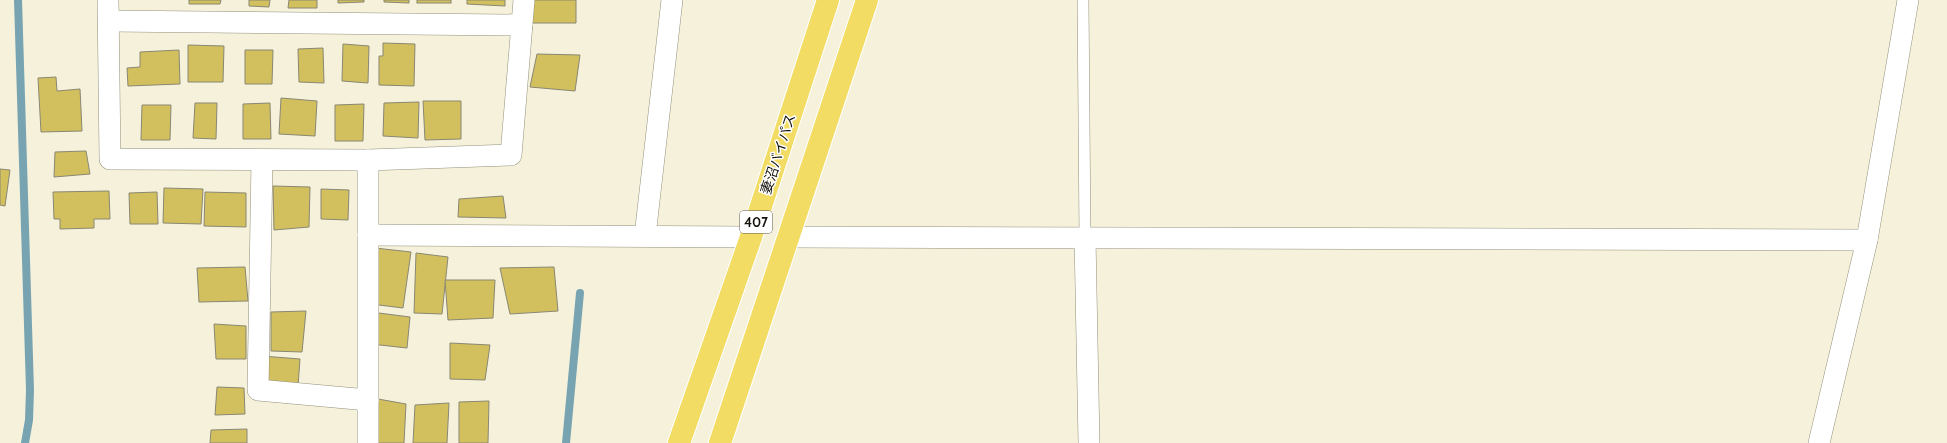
<svg xmlns="http://www.w3.org/2000/svg" width="1947" height="443" viewBox="0 0 1947 443" font-family="Cabin,'Noto Sans JP',sans-serif">
<rect width="100%" height="100%" fill="#f5f1db"/>
<g fill="none" stroke-linecap="round" stroke-linejoin="round">
<g stroke="#78a4b2" stroke-width="8">
<polyline points="18,0 30,390 29,420 25,443"/>
<polyline points="566,443 580,293"/>
</g>
</g>
<g fill="#d2c05f" stroke="#8a8772">
<polygon points="189,0 221,0 220,4 189,4"/>
<polygon points="249,0 270,0 269,7 249,6"/>
<polygon points="289,0 317,0 317,8 288,8"/>
<polygon points="338,0 364,0 364,2 338,3"/>
<polygon points="384,0 409,0 409,3 384,2"/>
<rect x="417" y="0" width="34" height="3"/>
<polygon points="467,0 505,0 505,6 467,4"/>
<polygon points="531,0 576,0 576,23 530,23"/>
<polygon points="383,43 415,44 414,86 379,85 379,56 383,56"/>
<polygon points="343,44 369,46 368,83 342,81"/>
<polygon points="188,45 224,46 223,82 188,82"/>
<polygon points="323,48 324,83 299,82 298,49"/>
<polygon points="179,50 180,84 128,86 127,68 140,67 140,52"/>
<polygon points="245,50 273,50 272,84 245,84"/>
<polygon points="537,54 580,55 575,91 530,87"/>
<polygon points="56,77 57,91 80,89 82,131 41,132 38,78"/>
<polygon points="281,98 317,101 315,136 279,134"/>
<polygon points="423,101 461,101 461,139 425,140"/>
<polygon points="419,102 418,138 383,136 384,103"/>
<polygon points="195,103 217,103 216,139 193,138"/>
<polygon points="270,103 271,139 243,139 243,104"/>
<polygon points="364,104 363,141 335,141 335,105"/>
<polygon points="142,105 171,105 170,140 141,140"/>
<polygon points="86,151 90,174 54,177 55,152"/>
<polygon points="0,169 10,170 5,206 0,205"/>
<polygon points="273,186 310,187 309,227 274,230"/>
<polygon points="164,188 203,189 201,224 163,223"/>
<polygon points="321,189 349,190 348,220 321,219"/>
<polygon points="109,191 110,219 94,219 94,228 60,229 60,219 54,219 53,192"/>
<polygon points="157,192 158,224 130,224 129,193"/>
<polygon points="205,192 246,193 246,227 204,226"/>
<polygon points="503,196 506,218 458,217 459,199"/>
<polygon points="375,248 411,252 403,308 371,304"/>
<polygon points="416,253 448,257 442,314 414,313"/>
<polygon points="245,267 248,301 199,302 197,268"/>
<polygon points="554,267 558,311 510,314 500,268"/>
<polygon points="445,280 495,280 493,318 448,320"/>
<polygon points="306,311 302,352 271,351 271,312"/>
<polygon points="371,312 410,317 407,348 371,344"/>
<polygon points="214,324 246,326 246,359 216,359"/>
<polygon points="450,343 490,345 485,380 450,379"/>
<polygon points="262,356 300,359 298,386 267,384"/>
<polygon points="217,387 244,388 245,414 215,415"/>
<polygon points="378,399 406,404 404,443 376,443"/>
<polygon points="489,401 488,443 459,443 459,402"/>
<polygon points="449,403 447,443 413,443 415,405"/>
<polygon points="247,429 247,443 210,443 211,430"/>
</g>
<g fill="none" stroke-linecap="round" stroke-linejoin="round">
<defs>
<polyline id="service" points="1083,0 1085,238"/>
<g id="minor">
<polyline points="108,0 110,159 368,160 511,155 524,0"/>
<polyline points="109,21 522,25"/>
<polyline points="262,160 258,390 368,400"/>
<polyline points="368,235 751,237"/>
<polyline points="645,236 672,0"/>
<polyline points="789,237 1867,240"/>
<polyline points="1085,238 1089,443"/>
<polyline points="368,443 368,160"/>
<polyline points="1819,443 1867,240 1908,0"/>
</g>
<g id="trunk">
<polyline points="679,443 751,237 828,0"/>
<polyline points="720,443 867,0"/>
</g>
</defs>
<use href="#service" stroke="#93907b" stroke-width="12"/>
<use href="#minor" stroke="#93907b" stroke-width="22"/>
<use href="#trunk" stroke="#fff" stroke-width="24"/>
<use href="#service" stroke="#fff" stroke-width="11"/>
<use href="#minor" stroke="#fff" stroke-width="21"/>
<use href="#trunk" stroke="#f2dc64" stroke-width="22"/>
</g>
<g text-anchor="middle" dominant-baseline="central" stroke-width="3" stroke-linejoin="round" paint-order="stroke">
<rect fill="#fff" stroke="#5b5a55" stroke-width="1" x="740" y="211" width="32" height="22" rx="3"/>
<g font-size="13" font-weight="bold" fill="#15130c">
<text x="756" y="222">407</text>
</g>
<g font-size="14" fill="#15130c" stroke="#fff">
<text transform="translate(778 154) rotate(-72)">妻沼バイパス</text>
</g>
</g>
</svg>
